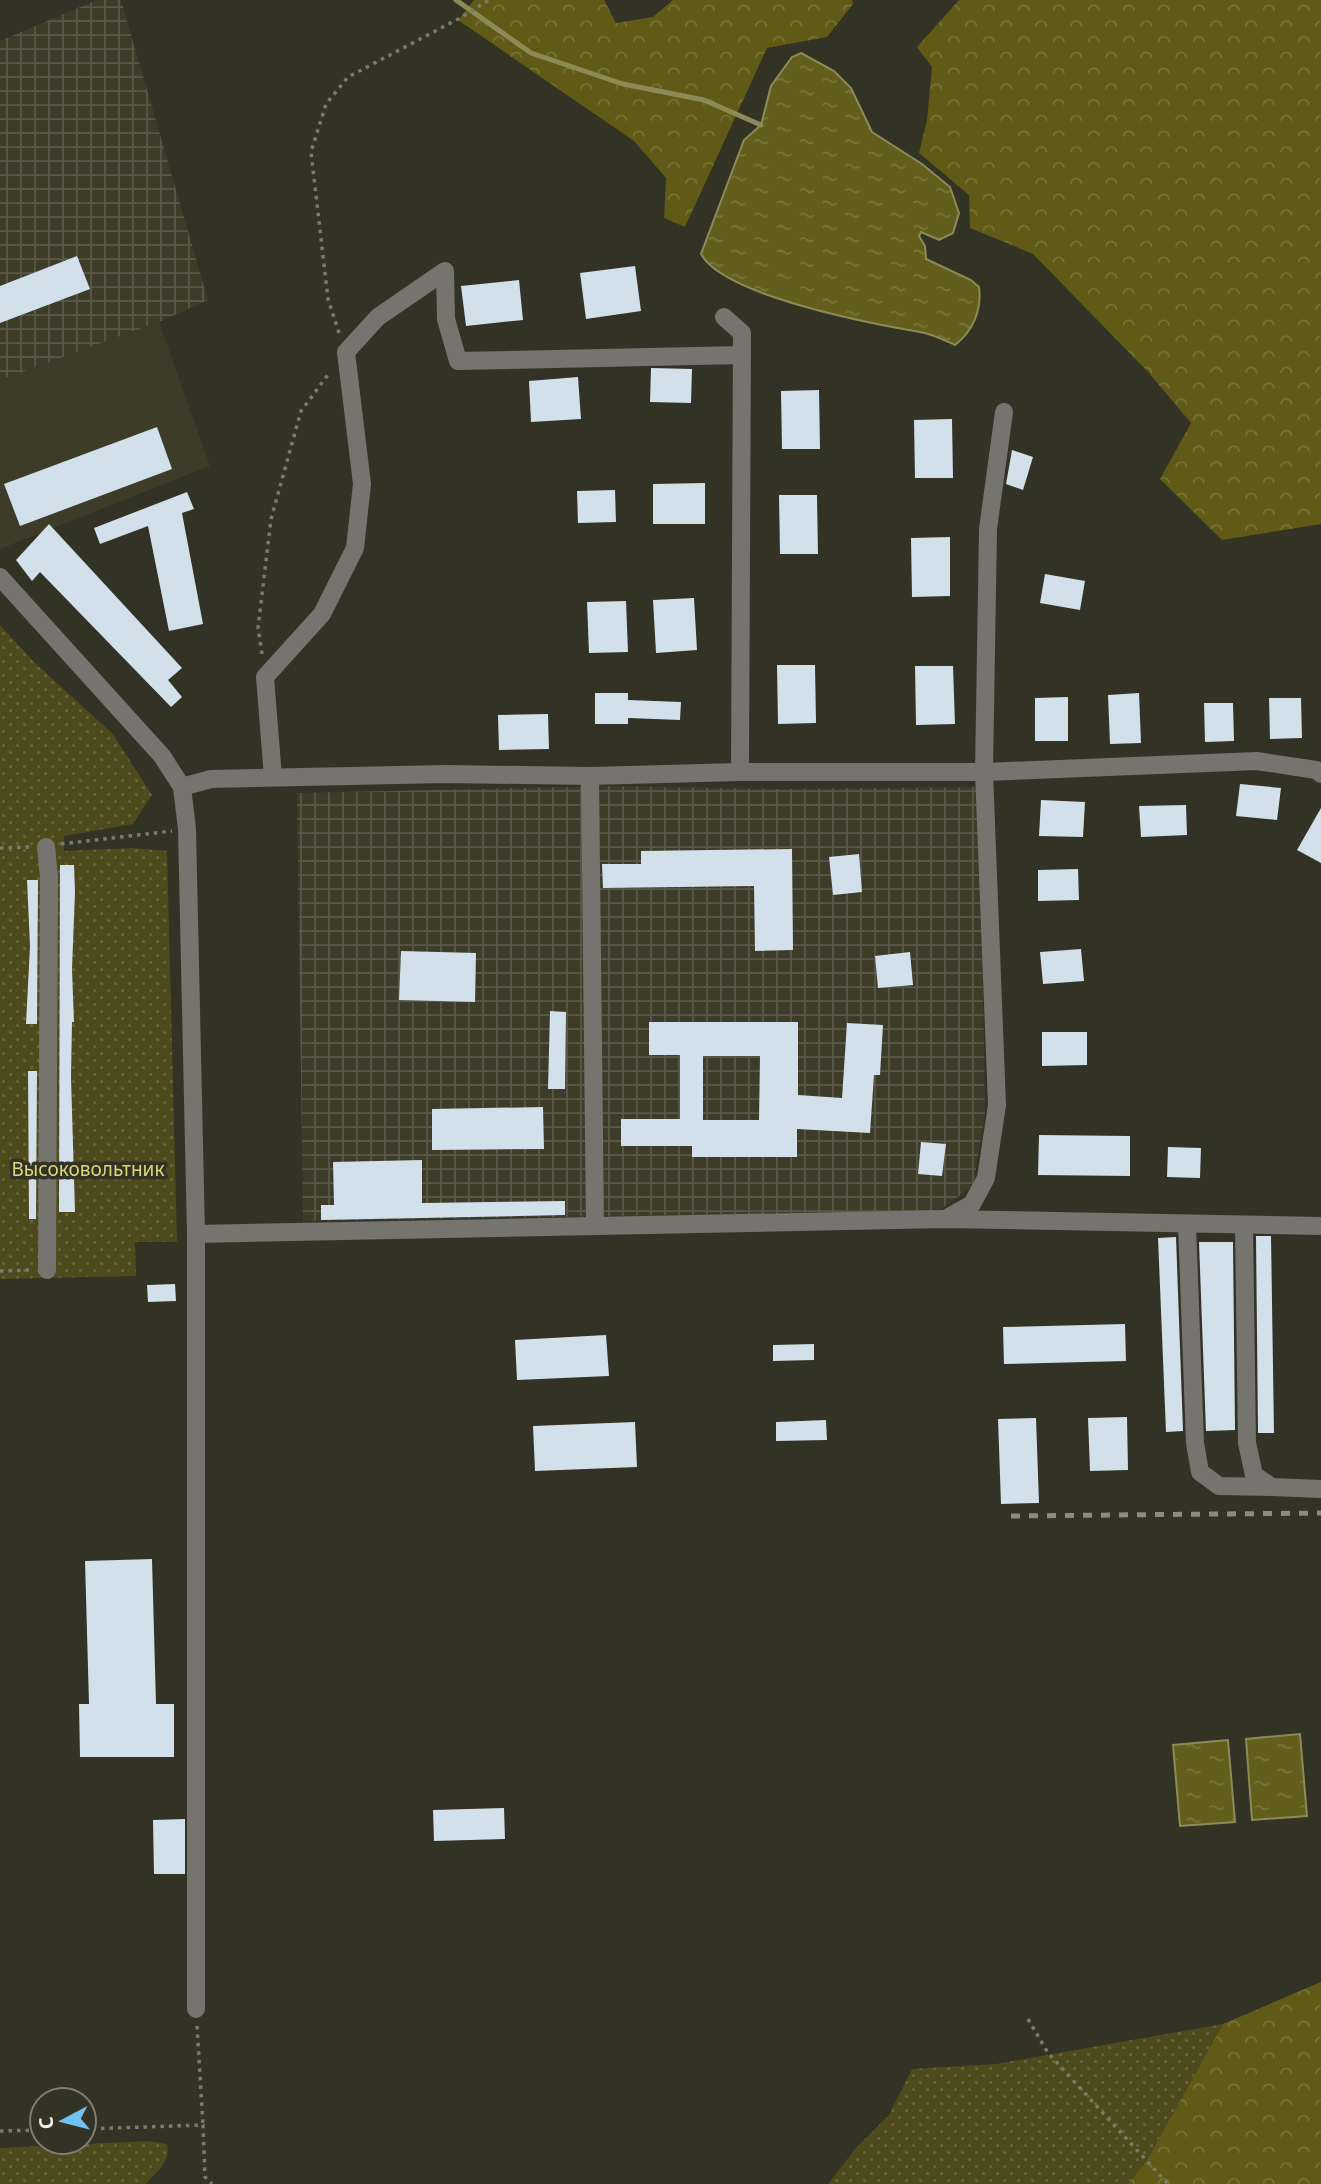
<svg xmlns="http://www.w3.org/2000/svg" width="1321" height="2184" viewBox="0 0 1321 2184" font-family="'Noto Sans',sans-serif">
<defs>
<pattern id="industrial-grid" width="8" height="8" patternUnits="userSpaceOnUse" patternTransform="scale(1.75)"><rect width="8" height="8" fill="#3d3c29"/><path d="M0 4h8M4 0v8" fill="none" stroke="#595848"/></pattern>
<pattern id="green-dots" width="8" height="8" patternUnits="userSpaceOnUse" patternTransform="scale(1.75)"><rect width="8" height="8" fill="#4e4a1c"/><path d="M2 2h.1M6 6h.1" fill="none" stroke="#68643d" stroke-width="1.8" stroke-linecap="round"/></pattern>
<pattern id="forest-crowns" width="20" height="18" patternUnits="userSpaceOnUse" patternTransform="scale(1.75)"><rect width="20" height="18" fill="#605a16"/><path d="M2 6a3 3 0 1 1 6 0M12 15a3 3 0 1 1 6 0" fill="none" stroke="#777238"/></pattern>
<pattern id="water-ripples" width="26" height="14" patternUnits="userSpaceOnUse" patternTransform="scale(1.75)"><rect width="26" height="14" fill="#635e1b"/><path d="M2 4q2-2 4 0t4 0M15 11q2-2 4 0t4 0" fill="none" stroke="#7a753c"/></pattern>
</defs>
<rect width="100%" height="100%" fill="#323225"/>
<polygon fill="#3d3c29" points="159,322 210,466 0,549 0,380"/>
<g fill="url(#industrial-grid)">
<polygon points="97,0 121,0 208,300 159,322 0,380 0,41"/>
<polygon points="607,786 776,789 980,787 985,1116 973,1186 938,1211 303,1221 297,793"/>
</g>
<g fill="url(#green-dots)">
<polygon points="0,625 35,663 112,733 152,795 133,824 64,836 64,851 132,848 167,851 177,1242 135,1242 136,1276 0,1279"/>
<polygon points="1223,2024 1146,2162 1128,2184 828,2184 856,2148 889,2115 912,2069 996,2064"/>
<path d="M148,2141L167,2144C171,2162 157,2171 146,2184H0V2148Z"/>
</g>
<g fill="url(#forest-crowns)">
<polygon points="474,0 604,0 616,23 653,17 673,0 852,0 853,4 827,37 767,48 685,227 664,218 666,178 634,141 458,20"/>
<polygon points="959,0 1321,0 1321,524 1222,540 1160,479 1191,423 1149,373 1033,254 970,228 969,195 919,153 927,120 932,67 917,47"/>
<polygon points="1321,1982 1321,2184 1128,2184 1146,2162 1223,2024"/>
</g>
<g fill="url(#water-ripples)" stroke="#8d8a58" stroke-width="2">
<path d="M801,53L834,71L851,88L872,132L922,164L950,187L959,213L953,233L939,240L921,232L919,236L925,246L926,259L971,280L979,287C982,310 973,331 955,345C944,340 932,334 920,332C873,324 724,296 701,254L744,140L761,125L771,86L792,57Z"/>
<polygon points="1300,1734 1307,1816 1252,1820 1246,1739"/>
<polygon points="1228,1740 1235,1822 1180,1826 1173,1745"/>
</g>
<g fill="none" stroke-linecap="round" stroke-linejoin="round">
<polyline stroke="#8d8a58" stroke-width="5" points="456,0 531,53 623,84 704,100 761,125"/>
</g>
<g fill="#d1e0ea" fill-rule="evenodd">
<polygon points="77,256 90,289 0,323 0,286"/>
<polygon points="635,266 641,311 586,319 580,273"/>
<polygon points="519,280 523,320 466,326 461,286"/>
<polygon points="651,368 692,369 691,403 650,402"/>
<polygon points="578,377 581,419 531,422 529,381"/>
<polygon points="819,390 820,449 782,449 781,391"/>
<polygon points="952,419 953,478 915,478 914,420"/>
<polygon points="157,427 172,469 20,526 4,484"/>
<polygon points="1012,450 1033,457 1023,490 1006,484"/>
<polygon points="705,483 705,524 653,524 653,484"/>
<polygon points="615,490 616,522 578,523 577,491"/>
<polygon points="187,492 194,509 182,513 203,624 169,631 148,526 100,544 94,528"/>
<polygon points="779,495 817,495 818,554 780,554"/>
<polygon points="49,524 182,668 168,680 182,697 171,707 40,572 32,581 16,560"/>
<polygon points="950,537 950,596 912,597 911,538"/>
<polygon points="1045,574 1085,581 1080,610 1040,603"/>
<polygon points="694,598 697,650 656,653 653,600"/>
<polygon points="626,601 628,652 589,653 587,602"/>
<polygon points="777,665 815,665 816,723 778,724"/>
<polygon points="915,666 953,666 955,724 916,725"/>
<polygon points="595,693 628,693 628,700 681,702 680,720 628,718 628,724 595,724"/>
<polygon points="1139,693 1141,743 1110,744 1108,695"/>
<polygon points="1068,697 1068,741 1035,741 1035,698"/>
<polygon points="1269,698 1301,698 1302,738 1270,739"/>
<polygon points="1204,703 1233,703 1234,741 1205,742"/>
<polygon points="548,714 549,749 499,750 498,715"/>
<polygon points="1240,784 1281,788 1277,820 1236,816"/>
<polygon points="1041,800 1085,802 1083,837 1039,836"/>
<polygon points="1186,805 1187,835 1141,837 1139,806"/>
<polygon points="1321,808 1321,863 1297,850"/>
<polygon points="792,849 793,950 755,951 754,886 603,888 602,864 641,864 641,851"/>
<polygon points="859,854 862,892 833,895 829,857"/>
<polygon points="60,865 74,865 75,892 72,969 74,1022 72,1022 71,1077 75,1212 59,1212"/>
<polygon points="1078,869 1079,900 1038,901 1038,870"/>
<polygon points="27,880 38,880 37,1024 26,1024 30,946"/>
<polygon points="1081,949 1084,981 1043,984 1040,952"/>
<polygon points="401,951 476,953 475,1002 399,1000"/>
<polygon points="910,952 913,985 878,988 875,956"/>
<polygon points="550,1011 566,1012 565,1089 548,1089"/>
<path d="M649,1022H798V1095L842,1098L847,1023L883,1025L880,1075H874L870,1133L797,1129V1157H692V1146H621V1119H680V1055H649ZM703,1056H760L759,1120H703Z"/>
<polygon points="1042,1032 1087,1032 1087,1065 1042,1066"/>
<polygon points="28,1071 37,1071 36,1219 29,1219"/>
<polygon points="543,1107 544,1149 432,1150 432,1109"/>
<polygon points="1039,1135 1130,1136 1130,1176 1038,1175"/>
<polygon points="921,1142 946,1144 942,1176 918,1174"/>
<polygon points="1168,1147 1201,1148 1200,1178 1167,1177"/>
<polygon points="422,1160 422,1203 565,1201 565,1215 321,1220 321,1205 334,1205 333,1162"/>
<polygon points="1256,1236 1271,1236 1274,1433 1258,1433"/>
<polygon points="1176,1237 1183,1431 1166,1432 1158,1238"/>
<polygon points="1199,1242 1233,1242 1235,1430 1206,1431"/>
<polygon points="175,1284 176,1301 148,1302 147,1285"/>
<polygon points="1125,1324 1126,1361 1004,1364 1003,1327"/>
<polygon points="606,1335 609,1376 517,1380 515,1340"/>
<polygon points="814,1344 814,1360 773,1361 773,1345"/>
<polygon points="1127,1417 1128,1470 1090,1471 1088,1418"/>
<polygon points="1036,1418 1039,1503 1001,1504 998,1419"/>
<polygon points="826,1420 827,1440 776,1441 776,1422"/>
<polygon points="635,1422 637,1467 535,1471 533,1426"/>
<polygon points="152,1559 156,1704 174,1704 174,1757 80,1757 79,1704 89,1704 85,1561"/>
<polygon points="504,1808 505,1839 434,1841 433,1810"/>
<polygon points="185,1819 185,1874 154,1874 153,1820"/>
</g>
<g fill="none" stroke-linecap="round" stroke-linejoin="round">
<g stroke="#7a7a6f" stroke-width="3.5" stroke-dasharray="3.5 5" stroke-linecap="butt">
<polyline points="339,333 328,299 311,152 326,104 348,77 460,18 489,0"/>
<polyline points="262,654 258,628 271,519 301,411 330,372"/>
<polyline points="61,844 172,831"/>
<polyline points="0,848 29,847"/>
<polyline points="0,1271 29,1270"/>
<polyline points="1028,2019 1048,2053 1168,2184"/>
<polyline points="197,2026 203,2125"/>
<polyline points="84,2129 203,2125 205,2177 212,2184"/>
<polyline points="0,2131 42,2130"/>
</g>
<g stroke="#75746e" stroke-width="18">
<polyline points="724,317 742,333 740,772"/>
<polyline points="0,577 162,756 182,787 187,829 196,1234 196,2009"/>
<polyline points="590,776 595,1226"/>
<polyline points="273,777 265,677 322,614 355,548 362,484 346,352 378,317 445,271 446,319 458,361 742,355"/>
<polyline points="182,787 211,779 446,774 590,776 740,772 984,772 1257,761 1316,770 1321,774"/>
<polyline points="46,847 49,877 47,1270"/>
<polyline points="945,1219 972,1204 986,1178 997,1105 984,772 988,529 1004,412"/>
<polyline points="1187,1224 1195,1443 1200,1472 1219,1486 1272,1487"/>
<polyline points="1244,1225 1247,1443 1254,1475 1272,1487 1321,1489"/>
<polyline points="196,1234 945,1219 1321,1226"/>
</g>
<polyline stroke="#8c8b81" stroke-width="5" stroke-dasharray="9 9" stroke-linecap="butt" points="1011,1516 1321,1513"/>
</g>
<g text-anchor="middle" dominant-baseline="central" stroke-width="7" stroke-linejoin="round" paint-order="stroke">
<g font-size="19" fill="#ded679" stroke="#323225">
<text x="88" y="1169">Высоковольтник</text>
</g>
</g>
<g transform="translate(63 2121) rotate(263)"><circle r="33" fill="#323225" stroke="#7e7e73" stroke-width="2"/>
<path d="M0-5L12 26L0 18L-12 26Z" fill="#70c1f4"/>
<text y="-10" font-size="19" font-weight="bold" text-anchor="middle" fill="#f0efe7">С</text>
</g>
</svg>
